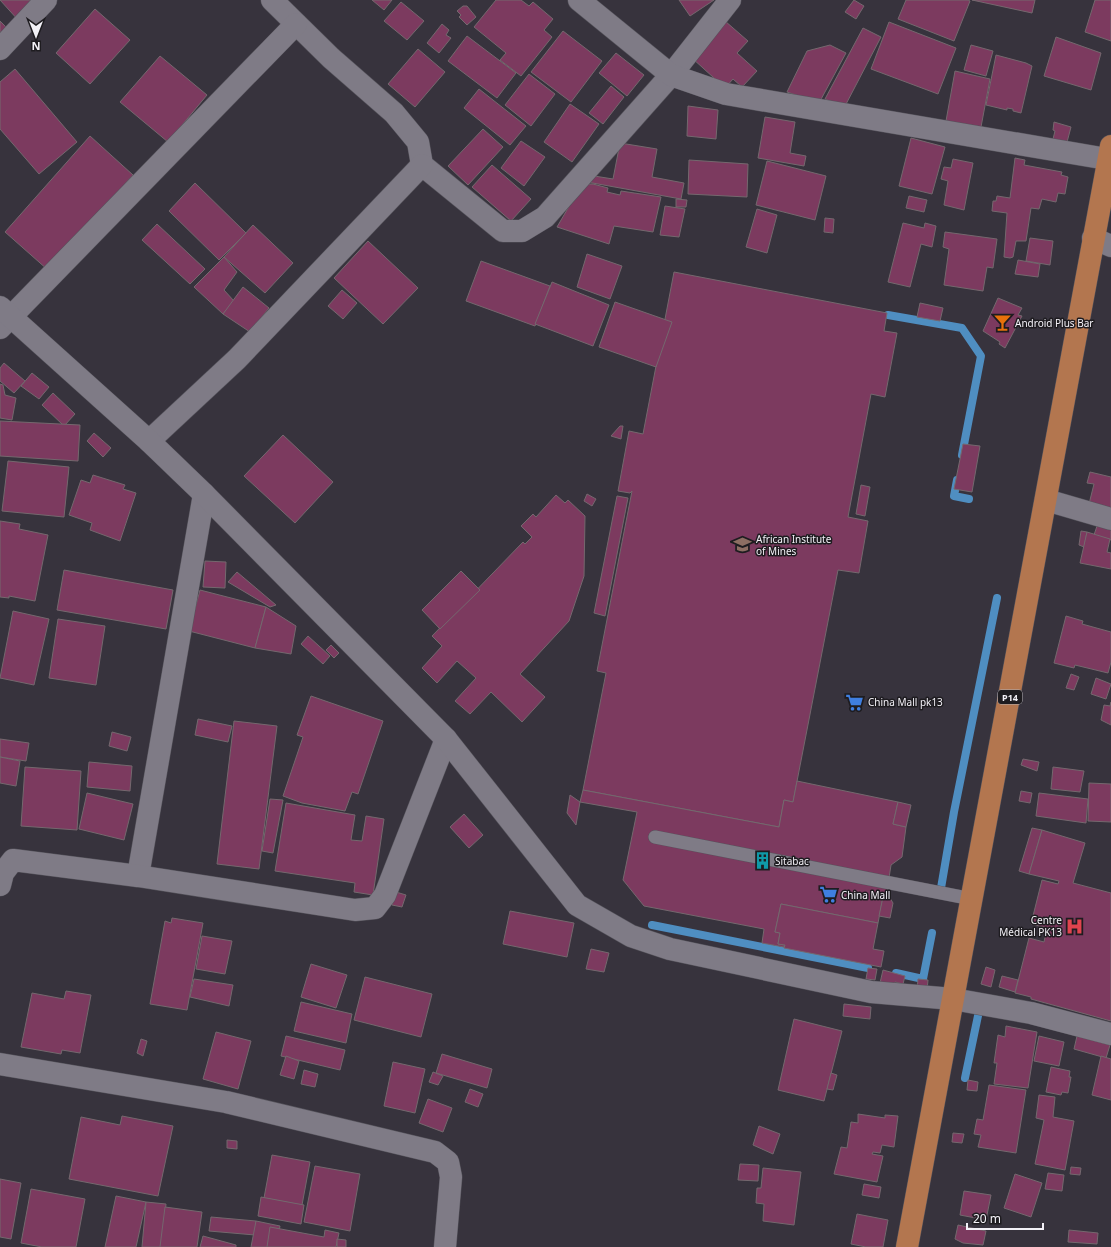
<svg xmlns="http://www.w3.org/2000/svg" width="1111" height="1247" viewBox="0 0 1111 1247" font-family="'Noto Sans',sans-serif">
<rect width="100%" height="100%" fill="#37333d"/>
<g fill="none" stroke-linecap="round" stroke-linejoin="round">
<g stroke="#4f8ec1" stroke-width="8">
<polyline points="888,315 962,328 981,356 962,455"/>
<polyline points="957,480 954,496 969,499"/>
<polyline points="941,888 954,812 997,598"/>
<polyline points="652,925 868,968"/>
<polyline points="896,973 923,979 932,933"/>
<polyline points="965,1078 979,1011"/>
</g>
</g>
<g fill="#7c3a5f" stroke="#74686e">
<polygon points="0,0 31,0 19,21"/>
<polygon points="372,0 392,0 384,10"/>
<polygon points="496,0 521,0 529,6 533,2 553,19 544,30 552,37 521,76 500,60 506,53 474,27"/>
<polygon points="679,0 714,0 690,16"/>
<polygon points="854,0 864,6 856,19 845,12"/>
<polygon points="906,0 968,0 970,1 954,41 898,19"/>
<polygon points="972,0 1035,0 1032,13"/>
<polygon points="1095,0 1111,0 1111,41 1085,32"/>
<polygon points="401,2 424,21 407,40 384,21"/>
<polygon points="463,6 467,6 476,17 467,25 459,17 461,15 457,11"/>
<polygon points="95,9 130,40 90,84 56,53"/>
<polygon points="0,21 7,28 0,34"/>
<polygon points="725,21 748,41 737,53 757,71 742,87 733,79 725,88 692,58"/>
<polygon points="889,22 956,48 938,94 871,69"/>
<polygon points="442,24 449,30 446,35 451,38 439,53 427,43"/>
<polygon points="863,28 881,37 844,108 825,99"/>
<polygon points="563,31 602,61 571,102 531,72"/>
<polygon points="467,36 516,73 497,98 448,61"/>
<polygon points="1056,37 1101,53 1091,90 1044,76"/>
<polygon points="830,45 846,53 819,103 787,92 807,51"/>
<polygon points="971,45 993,51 986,76 964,70"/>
<polygon points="418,49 445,72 415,107 388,84"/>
<polygon points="616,53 644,75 627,96 599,73"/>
<polygon points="996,55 1026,63 1032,66 1021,113 1013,111 1013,109 1007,108 1007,110 986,105"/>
<polygon points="160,56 207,95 168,142 120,102"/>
<polygon points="15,69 77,142 39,174 0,129 0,82"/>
<polygon points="955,71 990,79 981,127 946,121"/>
<polygon points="529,74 555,94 531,126 505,105"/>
<polygon points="611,86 624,97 603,124 589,113"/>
<polygon points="479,89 526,126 510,145 464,108"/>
<polygon points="570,104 599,124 572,162 544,142"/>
<polygon points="688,106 718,110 716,139 687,136"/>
<polygon points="765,117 795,122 790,153 806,156 804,166 758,158"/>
<polygon points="1054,122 1071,127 1066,146 1052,143 1055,131 1053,130"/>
<polygon points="483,129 503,147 468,185 448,166"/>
<polygon points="90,136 133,175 48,270 5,232"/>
<polygon points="911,138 945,147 932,194 899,186"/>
<polygon points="521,141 545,157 524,186 501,168"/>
<polygon points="620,143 657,149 652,177 684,183 681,199 587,182 588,175 613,179"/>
<polygon points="1015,158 1025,160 1024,165 1062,172 1061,175 1068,177 1065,194 1058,193 1056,202 1042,199 1039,209 1031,208 1026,241 1016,241 1013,257 1010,258 1004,257 1007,213 992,211 993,201 996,201 997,196 1010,198"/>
<polygon points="953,159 973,163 964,210 944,205 948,181 941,179 944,167 951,168"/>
<polygon points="689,160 748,164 747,197 688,194"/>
<polygon points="767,161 826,176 815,220 756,205"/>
<polygon points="492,165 531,199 511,221 472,187"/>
<polygon points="195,183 246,233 219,260 169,211"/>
<polygon points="582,184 593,184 608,188 607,192 620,195 621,191 661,197 653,232 614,226 609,244 557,227"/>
<polygon points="909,196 927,200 924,212 906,208"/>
<polygon points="676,199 687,200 686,207 676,207"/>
<polygon points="665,206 685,209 679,237 660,235"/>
<polygon points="757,209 777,215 767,253 746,247"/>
<polygon points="825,218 834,219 833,233 824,232"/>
<polygon points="903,223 924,228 925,223 936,226 932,247 921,244 910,287 888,282"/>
<polygon points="157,224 205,269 190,284 142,240"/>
<polygon points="253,225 293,263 265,293 224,257"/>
<polygon points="945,232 997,239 993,268 987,267 983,291 944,285 949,249 943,247"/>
<polygon points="1030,238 1053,241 1050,265 1026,261"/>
<polygon points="368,241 418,288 383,324 334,278"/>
<polygon points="587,254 622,266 610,299 577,287"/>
<polygon points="224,257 237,272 224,290 234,301 223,314 194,287"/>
<polygon points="1018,260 1040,264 1038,277 1015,274"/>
<polygon points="481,261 550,286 535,326 466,301"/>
<polygon points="674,272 887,313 884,331 897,333 885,397 871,394 848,517 868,521 859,573 838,570 793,802 784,800 779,827 583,790 606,673 597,671 632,491 630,493 618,491 629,431 643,434"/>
<polygon points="552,282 609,305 593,346 535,324"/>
<polygon points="243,287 269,308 250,332 223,314"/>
<polygon points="342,290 357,303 343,319 328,306"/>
<polygon points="998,298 1022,308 1018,315 1022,316 1005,348 999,344 1000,342 983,331"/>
<polygon points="615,302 672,322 656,367 599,347"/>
<polygon points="920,303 943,308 940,321 917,317"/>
<polygon points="4,363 25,381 14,393 0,381 0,368"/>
<polygon points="32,373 49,387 39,399 21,386"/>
<polygon points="0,384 3,385 5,395 16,398 12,420 0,418"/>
<polygon points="53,393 75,414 64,426 42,405"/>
<polygon points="0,421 80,425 78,461 0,456"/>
<polygon points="620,426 623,426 621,439 611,436"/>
<polygon points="94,433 111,448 103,457 87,441"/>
<polygon points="283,435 333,482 295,523 244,476"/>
<polygon points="963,444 980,446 972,492 954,489"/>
<polygon points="8,461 69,467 64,517 2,511"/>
<polygon points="1090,472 1111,477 1111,513 1088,508 1094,484 1087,483"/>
<polygon points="93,475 125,485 123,489 136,493 120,541 90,530 92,523 69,515 81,480 90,483"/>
<polygon points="861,485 870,487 865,516 856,514"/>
<polygon points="587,494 596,499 592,506 584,501"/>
<polygon points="556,495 565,503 568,500 585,516 584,576 569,621 520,674 545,697 522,722 491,692 470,714 455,701 476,678 457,661 437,683 422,668 442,646 432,636 523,542 525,544 532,537 521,526 533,514 536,517"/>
<polygon points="617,496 628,498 605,616 594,613"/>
<polygon points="0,521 20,524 19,529 48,535 35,601 9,596 9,598 0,597"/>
<polygon points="1098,523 1111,527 1111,540 1094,535"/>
<polygon points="1081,531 1087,532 1084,547 1079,545"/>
<polygon points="1087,532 1110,539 1107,552 1111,553 1111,569 1080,563"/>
<polygon points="205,561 226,562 225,588 203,587"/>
<polygon points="64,570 173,590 166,629 57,610"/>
<polygon points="461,571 480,590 440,629 422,610"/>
<polygon points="237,572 276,605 270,607 228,582"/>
<polygon points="200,590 266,607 255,648 189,631"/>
<polygon points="266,607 296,626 291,654 255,648"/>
<polygon points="13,611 49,619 34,685 0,678"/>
<polygon points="1066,616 1083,621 1082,624 1111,632 1111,662 1108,673 1075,665 1074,668 1054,663"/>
<polygon points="58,619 105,626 96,685 49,678"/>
<polygon points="308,636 330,656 323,664 301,644"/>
<polygon points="331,645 339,653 334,658 326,650"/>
<polygon points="1071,674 1079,677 1074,690 1066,688"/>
<polygon points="1096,678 1111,684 1106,699 1091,694"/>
<polygon points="311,696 383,721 358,794 352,792 345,811 302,803 283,796 303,737 297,735"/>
<polygon points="1111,702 1111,725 1101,720 1104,705 1110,706"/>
<polygon points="198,719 232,726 228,742 195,735"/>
<polygon points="234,721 277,726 259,869 217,864"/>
<polygon points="112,732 131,737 127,751 109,746"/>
<polygon points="0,739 29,743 26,761 0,757"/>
<polygon points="0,757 20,761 16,786 0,783"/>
<polygon points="1023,759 1039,762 1037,771 1021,765"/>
<polygon points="89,762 132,766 130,791 87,787"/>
<polygon points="25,767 81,771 77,830 21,826"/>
<polygon points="1053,767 1084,771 1080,792 1051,789"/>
<polygon points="797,781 898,802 893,824 906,827 902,857 891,865 887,891 888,895 883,897 878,923 781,904 775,932 780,933 778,944 785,945 784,947 762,943 764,929 644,906 623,880 637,812 580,802 583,790 779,827 784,800 793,802"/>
<polygon points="1089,783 1111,784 1111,822 1088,821"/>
<polygon points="1021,791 1032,793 1030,803 1019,801"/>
<polygon points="87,793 133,804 124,840 79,829"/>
<polygon points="1039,793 1088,799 1086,823 1036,816"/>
<polygon points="570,795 580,802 576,825 567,813"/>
<polygon points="270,799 283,800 273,853 262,851"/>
<polygon points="898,802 911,805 906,827 893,824"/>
<polygon points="286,803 355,815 351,840 362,841 366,816 384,819 373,895 354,892 355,883 275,871"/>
<polygon points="464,814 483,835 469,848 450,827"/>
<polygon points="1032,828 1042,830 1029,874 1019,871"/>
<polygon points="1042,830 1085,843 1073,883 1111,893 1111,1021 1031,999 1031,997 1015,993 1029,938 1044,942 1047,928 1031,924 1042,880 1058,884 1059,881 1029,874"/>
<polygon points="396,892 406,895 402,907 392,905"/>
<polygon points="888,895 893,903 890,918 879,916 883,897"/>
<polygon points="781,904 878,923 873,949 884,951 881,967 784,948 785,945 778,944 780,933 775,932"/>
<polygon points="510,911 574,923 567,957 503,944"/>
<polygon points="172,918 203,923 187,1010 150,1004 165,921 171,923"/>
<polygon points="202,936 232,941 225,974 196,969"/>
<polygon points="591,949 609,953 604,972 586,969"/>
<polygon points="311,964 347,975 336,1008 301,997"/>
<polygon points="986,967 995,970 991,987 981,984"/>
<polygon points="868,968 877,969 875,980 866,979"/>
<polygon points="883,970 905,976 903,984 895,982 894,986 880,983"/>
<polygon points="1002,976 1018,980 1015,992 999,987"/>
<polygon points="365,977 432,994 421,1037 354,1020"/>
<polygon points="194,979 233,985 229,1006 190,997"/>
<polygon points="918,979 928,980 927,991 917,990"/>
<polygon points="66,991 91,995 80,1053 62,1050 61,1054 21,1047 32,993 64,999"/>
<polygon points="301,1002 352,1014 346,1043 294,1031"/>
<polygon points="844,1004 871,1007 870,1019 843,1016"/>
<polygon points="794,1019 842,1031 824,1101 778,1090"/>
<polygon points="1006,1026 1037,1032 1028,1088 994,1084 997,1063 994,1063 998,1035 1005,1037"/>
<polygon points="216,1032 251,1041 238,1089 203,1079"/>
<polygon points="286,1036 345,1050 340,1070 281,1056"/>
<polygon points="1039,1036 1064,1042 1059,1066 1034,1061"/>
<polygon points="1077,1036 1110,1045 1106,1058 1074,1049"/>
<polygon points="141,1039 147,1041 143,1056 137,1053"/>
<polygon points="442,1054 492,1069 487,1088 436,1073"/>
<polygon points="286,1056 299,1061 294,1079 280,1075"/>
<polygon points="1101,1056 1111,1059 1111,1100 1092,1095"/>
<polygon points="393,1062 425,1069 415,1113 384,1106"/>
<polygon points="1051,1067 1070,1071 1069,1077 1071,1077 1068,1093 1062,1092 1061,1095 1046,1092"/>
<polygon points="304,1070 318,1074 315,1087 301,1084"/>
<polygon points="433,1072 443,1076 438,1085 429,1082"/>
<polygon points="831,1073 837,1075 833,1090 827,1089"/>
<polygon points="968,1080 978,1082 977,1091 967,1090"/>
<polygon points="989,1085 1026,1090 1016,1153 978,1147 981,1135 974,1134 977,1119 983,1120"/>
<polygon points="470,1089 483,1094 478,1107 465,1102"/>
<polygon points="1039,1095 1055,1097 1053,1117 1074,1121 1065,1170 1035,1164 1044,1120 1036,1118"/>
<polygon points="428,1099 452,1108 443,1132 419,1123"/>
<polygon points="858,1114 885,1118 885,1115 898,1116 894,1147 882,1145 880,1153 873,1152 872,1154 883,1156 877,1182 834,1174 841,1147 847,1148 851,1122 858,1123"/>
<polygon points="122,1116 173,1126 158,1196 69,1179 81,1117 120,1125"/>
<polygon points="759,1126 780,1134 773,1154 753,1145"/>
<polygon points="953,1133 964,1134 962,1143 952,1142"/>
<polygon points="227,1140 237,1141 237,1149 227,1148"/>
<polygon points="272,1155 310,1162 302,1205 264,1198"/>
<polygon points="740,1164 759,1165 758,1181 738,1180"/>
<polygon points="315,1166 360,1174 350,1231 304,1222"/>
<polygon points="1071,1167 1081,1168 1080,1175 1070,1174"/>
<polygon points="763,1168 801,1172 794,1225 763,1221 764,1204 756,1203 757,1188 761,1188"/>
<polygon points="1048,1173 1064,1175 1062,1191 1045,1189"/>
<polygon points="1015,1174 1042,1183 1031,1217 1004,1208"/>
<polygon points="0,1179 21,1183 11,1239 0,1237"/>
<polygon points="864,1184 881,1187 879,1198 862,1195"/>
<polygon points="31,1189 85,1199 76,1247 42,1247 21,1243"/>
<polygon points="964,1191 991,1195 986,1220 960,1215"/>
<polygon points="116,1196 146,1202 136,1247 105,1247"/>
<polygon points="261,1197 304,1205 301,1224 258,1216"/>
<polygon points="146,1202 166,1204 162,1247 142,1247"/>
<polygon points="165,1207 202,1212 197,1247 160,1247"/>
<polygon points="857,1214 888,1220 883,1247 866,1247 851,1244"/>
<polygon points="211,1217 256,1221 255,1235 209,1231"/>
<polygon points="256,1221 280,1226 276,1247 251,1247"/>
<polygon points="958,1225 986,1231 983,1245 963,1243 955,1239"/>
<polygon points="270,1227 324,1237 325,1230 339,1233 336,1247 267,1247"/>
<polygon points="1069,1230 1098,1233 1097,1244 1068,1242"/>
<polygon points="203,1236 236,1245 236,1247 200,1247"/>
<polygon points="337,1239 346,1240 346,1247 337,1247"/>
</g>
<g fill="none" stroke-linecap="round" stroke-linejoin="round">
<defs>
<polyline id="service" points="655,837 972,899"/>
<g id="minor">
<polyline points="272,0 331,58 394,113 418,142 422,165 503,231 522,231 545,217 671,75 730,0"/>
<polyline points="579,0 671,75 726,94 1107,159"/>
<polyline points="0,49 46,0"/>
<polyline points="1093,238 1111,246"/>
<polyline points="0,328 296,24"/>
<polyline points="149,441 237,359 422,165"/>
<polyline points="1046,500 1111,519"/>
<polyline points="138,876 204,494"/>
<polyline points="0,885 3,873 13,860 138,876 355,910 375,908 385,895 446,739"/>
<polyline points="953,999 1031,1013 1111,1034"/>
<polyline points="0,1064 226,1102 435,1152 448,1162 451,1177 445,1247"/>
</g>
<polyline id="tertiary" points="0,307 149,441 204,494 446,739 577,905 631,936 670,949 871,992 953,999"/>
<polyline id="primary" points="907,1247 1111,146"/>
</defs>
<use href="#service" stroke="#55535b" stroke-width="14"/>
<use href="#minor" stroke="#55535b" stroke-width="23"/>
<use href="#tertiary" stroke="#55535b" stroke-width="23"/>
<use href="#primary" stroke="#55535b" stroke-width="23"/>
<use href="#service" stroke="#7f7b86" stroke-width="13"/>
<use href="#minor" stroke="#7f7b86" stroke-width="22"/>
<use href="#tertiary" stroke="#7f7b86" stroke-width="22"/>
<use href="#primary" stroke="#b3764f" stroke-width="22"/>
</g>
<defs>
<symbol id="bar-bare" viewBox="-9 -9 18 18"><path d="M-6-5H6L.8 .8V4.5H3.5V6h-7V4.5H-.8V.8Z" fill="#e8710a" stroke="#1e1c20" stroke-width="2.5" paint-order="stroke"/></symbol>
<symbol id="school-bare" viewBox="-9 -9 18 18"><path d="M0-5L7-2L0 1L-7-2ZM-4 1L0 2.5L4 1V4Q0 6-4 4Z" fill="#8d6e63" stroke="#1e1c20" stroke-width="2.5" paint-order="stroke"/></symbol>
<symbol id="supermarket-bare" viewBox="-9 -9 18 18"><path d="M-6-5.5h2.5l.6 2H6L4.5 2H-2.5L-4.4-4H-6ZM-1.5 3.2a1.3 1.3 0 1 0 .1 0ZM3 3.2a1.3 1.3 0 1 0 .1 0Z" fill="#3f7fe0" stroke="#1e1c20" stroke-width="2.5" paint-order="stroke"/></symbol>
<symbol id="building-bare" viewBox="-9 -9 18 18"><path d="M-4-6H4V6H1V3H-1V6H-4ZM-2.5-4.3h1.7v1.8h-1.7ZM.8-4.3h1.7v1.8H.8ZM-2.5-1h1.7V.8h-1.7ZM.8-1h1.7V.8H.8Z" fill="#0f9aa8" stroke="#1e1c20" stroke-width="2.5" paint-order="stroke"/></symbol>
<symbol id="hospital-bare" viewBox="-9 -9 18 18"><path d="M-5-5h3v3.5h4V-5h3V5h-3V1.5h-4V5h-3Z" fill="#e0444e" stroke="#1e1c20" stroke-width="2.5" paint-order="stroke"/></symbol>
</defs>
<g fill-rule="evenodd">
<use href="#bar-bare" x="990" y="310" width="25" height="25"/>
<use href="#school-bare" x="730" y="532" width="25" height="25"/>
<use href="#supermarket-bare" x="842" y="690" width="25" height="25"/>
<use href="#building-bare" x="750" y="848" width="25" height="25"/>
<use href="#supermarket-bare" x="816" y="882" width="25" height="25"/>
<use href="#hospital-bare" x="1062" y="914" width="25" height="25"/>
</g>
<g text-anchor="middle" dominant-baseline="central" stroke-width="3" stroke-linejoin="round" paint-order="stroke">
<rect fill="#1e1c20" stroke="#b3b1b6" stroke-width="1" x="998" y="690" width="24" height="14" rx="3"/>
<g font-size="9" font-weight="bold" fill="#f3f1f7">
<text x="1010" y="697">P14</text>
</g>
<g font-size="10" fill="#f3f1f7" stroke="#1e1c20" text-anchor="start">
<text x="1015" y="323">Android Plus Bar</text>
<text x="756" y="539">African Institute<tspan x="756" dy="12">of Mines</tspan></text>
<text x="868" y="702">China Mall pk13</text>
<text x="775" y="861">Sitabac</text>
<text x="841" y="895">China Mall</text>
<text x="1062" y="920" text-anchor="end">Centre<tspan x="1062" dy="12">Médical PK13</tspan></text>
</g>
</g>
<g transform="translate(36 36) rotate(180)" stroke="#1e1c20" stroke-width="3" paint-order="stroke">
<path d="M0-3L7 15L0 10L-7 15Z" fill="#f3f1f7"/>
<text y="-6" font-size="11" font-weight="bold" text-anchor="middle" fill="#f3f1f7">N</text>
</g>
<path d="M967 1223v6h76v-6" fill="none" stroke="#f3f1f7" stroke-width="2"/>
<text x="973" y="1223" font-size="12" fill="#f3f1f7" stroke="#1e1c20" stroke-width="3" paint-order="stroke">20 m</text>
</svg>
